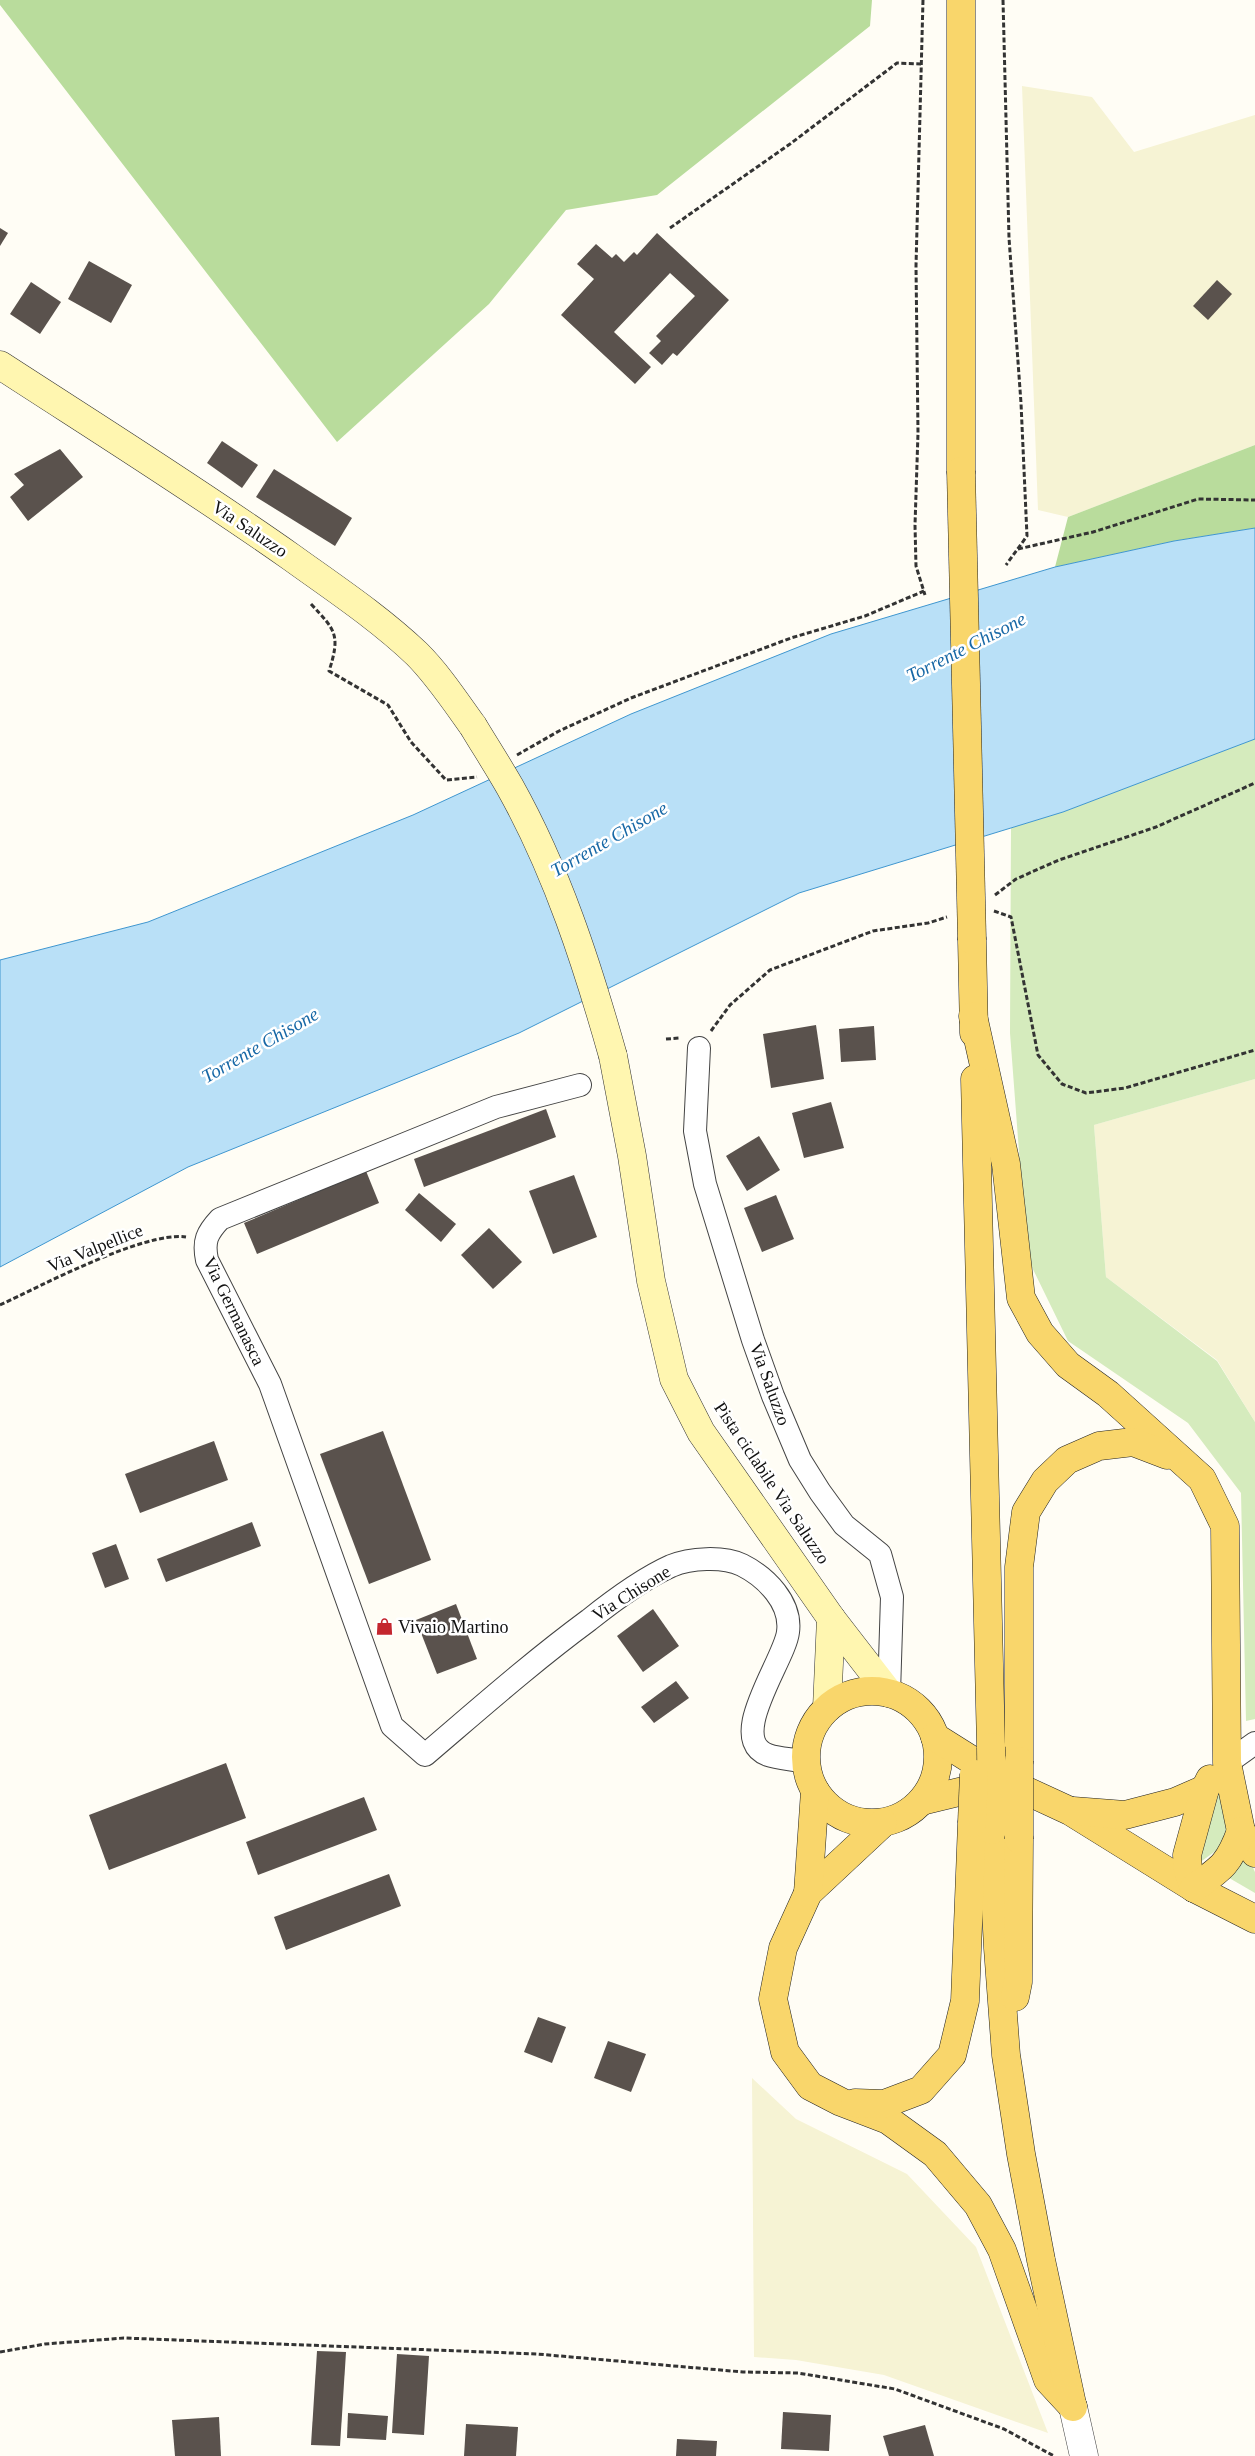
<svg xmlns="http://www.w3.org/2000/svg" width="1255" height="2456" viewBox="0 0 1255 2456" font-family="Georgia,serif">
<rect width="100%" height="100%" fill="#fffdf5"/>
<g fill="#f6f3d4">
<polygon points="1022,86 1092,97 1134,152 1255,115 1255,445 1068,517 1038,510"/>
<polygon points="1255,1079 1255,1422 1217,1360 1106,1277 1094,1125"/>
<polygon points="752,2078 796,2119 907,2174 976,2247 1048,2433 884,2375 796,2360 754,2357"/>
</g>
<g fill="#d5ebbd">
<polygon points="1255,739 1255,1079 1094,1125 1106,1277 1217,1361 1255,1422 1255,1719 1246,1721 1241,1493 1188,1423 1068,1341 1027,1257 1010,1033 1011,828 1063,812"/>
<polygon points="1220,1785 1231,1815 1224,1845 1199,1863 1199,1842"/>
<polygon points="1243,1847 1255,1872 1255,1893 1224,1875"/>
</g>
<g fill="#b9dc9c">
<polygon points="0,0 872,0 870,26 657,195 566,210 489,304 337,442 0,5"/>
<polygon points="1255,445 1255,528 1174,541 1055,567 1068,517"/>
</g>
<polygon fill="#b9e0f7" stroke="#3f96cf" points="1255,528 1255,739 1063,812 799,893 519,1033 188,1167 0,1267 0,960 148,922 413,815 631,714 831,634 1055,567 1174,541"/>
<g fill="#5a524d">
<polygon points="0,228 8,233 0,246"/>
<polygon points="657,233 729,300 677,356 673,353 662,365 649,353 661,341 656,336 695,296 670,273 614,332 651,367 635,384 561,315 594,279 577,264 596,244 612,258 616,254 624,262 634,252 637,255"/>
<polygon points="89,261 132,285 111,323 68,299"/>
<polygon points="1217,280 1232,294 1208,320 1193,306"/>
<polygon points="31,282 61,302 40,334 10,314"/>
<polygon points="222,441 258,465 242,488 207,463"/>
<polygon points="60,449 83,477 28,521 10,497 24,485 14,474"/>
<polygon points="274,469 352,518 335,546 256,497"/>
<polygon points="816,1025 824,1079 771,1088 763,1034"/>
<polygon points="874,1026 876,1060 841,1062 839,1029"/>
<polygon points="831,1102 844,1148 804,1158 792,1113"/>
<polygon points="546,1109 556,1137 424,1187 414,1159"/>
<polygon points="759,1136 780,1170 747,1191 726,1156"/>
<polygon points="366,1171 379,1203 257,1254 244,1223"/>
<polygon points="574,1175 597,1237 553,1254 529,1191"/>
<polygon points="419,1193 456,1224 441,1242 405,1210"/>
<polygon points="776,1195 794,1239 762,1252 744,1208"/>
<polygon points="489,1228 522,1262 493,1289 461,1255"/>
<polygon points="383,1431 431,1560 369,1584 320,1454"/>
<polygon points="214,1441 228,1480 140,1513 125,1474"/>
<polygon points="252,1522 261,1546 166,1582 157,1559"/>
<polygon points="116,1544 129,1579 105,1588 92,1553"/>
<polygon points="456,1604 477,1659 437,1674 416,1620"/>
<polygon points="653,1609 679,1646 643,1672 617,1636"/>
<polygon points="676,1681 689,1698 654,1723 641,1707"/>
<polygon points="226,1763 246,1818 109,1870 89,1815"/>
<polygon points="364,1797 377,1830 258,1875 246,1842"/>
<polygon points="389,1874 401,1906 286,1950 274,1917"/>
<polygon points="538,2017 566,2027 552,2063 524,2052"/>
<polygon points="608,2041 646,2054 631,2092 594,2078"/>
<polygon points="317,2351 346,2352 340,2446 311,2445"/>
<polygon points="397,2354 429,2356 424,2435 392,2433"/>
<polygon points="783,2412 831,2415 829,2451 781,2449"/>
<polygon points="348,2413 388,2416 386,2440 347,2438"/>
<polygon points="219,2417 221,2456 175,2456 172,2420"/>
<polygon points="466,2424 518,2427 516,2456 464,2456"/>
<polygon points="925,2425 934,2456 889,2456 883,2436"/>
<polygon points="677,2439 717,2441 716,2456 676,2456"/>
</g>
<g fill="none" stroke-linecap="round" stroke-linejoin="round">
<defs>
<g id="minor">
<polyline points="699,1048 695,1131 705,1184 753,1340 773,1396 800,1460 820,1492 844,1525 880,1554 892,1597 889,1693"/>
<path d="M580,1085L496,1107L220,1219C207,1233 203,1241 207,1260L270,1384L392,1726L425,1755C479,1709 532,1662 589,1620C614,1600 642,1579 671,1566C690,1558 723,1556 742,1565C766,1577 792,1603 788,1632C785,1660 725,1739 768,1755C779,1759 794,1759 806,1762"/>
<polyline points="1227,1763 1255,1743"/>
</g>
<polyline id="tertiary" points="1073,2407 1084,2456"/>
<g id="secondary">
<path d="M0,365C97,428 196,490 291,557C334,588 378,617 417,654C438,675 455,701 473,726"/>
<polyline points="613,1056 632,1156 651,1281 674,1379 701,1432 831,1618 889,1693"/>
<polyline points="827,1708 831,1618"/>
</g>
<g id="primary">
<polyline points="961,471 961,0"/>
<polyline points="972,940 974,1033"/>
<polyline points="973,1016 1006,1164 1021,1298 1040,1333 1068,1365 1108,1394 1202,1479 1225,1526 1227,1763 1241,1831 1255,1853"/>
<polyline points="975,1079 991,1747"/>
<circle cx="872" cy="1757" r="66"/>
<polyline points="935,1737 1005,1781 1070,1811 1194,1888 1255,1919"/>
<polyline points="1019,1761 1019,1567 1026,1512 1045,1481 1067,1460 1099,1446 1133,1442 1167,1455"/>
<polyline points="922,1801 996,1783"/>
<polyline points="1073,1811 1125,1815 1175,1802 1205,1789"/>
<polyline points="883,1823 808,1893 783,1948 773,1999 785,2052 810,2086 841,2102 888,2120 935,2154 978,2205 1002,2250 1048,2380 1073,2407"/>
<polyline points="992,1830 998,1948 1006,2055 1021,2154 1041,2260 1072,2404"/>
<polyline points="1194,1888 1188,1870 1187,1855 1205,1789 1210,1779"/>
<path d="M1194,1888C1222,1868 1229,1864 1241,1831"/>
<polyline points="808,1893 815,1791"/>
<polyline points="1015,1997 1018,1982 1019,1839"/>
<polyline points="855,2103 884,2104 921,2090 952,2055 965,2001 972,1823"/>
</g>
</defs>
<use href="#minor" stroke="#444" stroke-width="24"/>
<use href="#tertiary" stroke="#444" stroke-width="29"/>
<use href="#secondary" stroke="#333" stroke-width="29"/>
<use href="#primary" stroke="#222" stroke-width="29"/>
<g stroke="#333" stroke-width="3" stroke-dasharray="5 2.5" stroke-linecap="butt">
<polyline points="923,0 916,266 918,433 915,525 916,566 925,595"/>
<polyline points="1003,0 1009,238 1021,403 1027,536 1006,565"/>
<polyline points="670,228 790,144 897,63 921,64"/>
<polyline points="1018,549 1093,532 1198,499 1255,500"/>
<path d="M311,604C335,630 341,634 329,671L388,705L411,742L446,780L477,777"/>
<polyline points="517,755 559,731 631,698 791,638 865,616 924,591"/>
<polyline points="995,895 1016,879 1059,860 1156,827 1255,783"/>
<polyline points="994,911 1011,917 1038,1055 1062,1084 1086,1093 1125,1088 1255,1050"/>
<polyline points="711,1031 730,1005 770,970 873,931 928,923 947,917"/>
<polyline points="666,1039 680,1038"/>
<path d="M0,1305C41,1286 144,1231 186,1237"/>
<polyline points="0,2352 45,2344 124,2338 537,2354 743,2372 798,2373 895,2389 1004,2429 1054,2456"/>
</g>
<use href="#minor" stroke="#fff" stroke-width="22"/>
<use href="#tertiary" stroke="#fff" stroke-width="28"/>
<use href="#secondary" stroke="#fff6b0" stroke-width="28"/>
<use href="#primary" stroke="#f9d66b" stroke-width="28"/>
<defs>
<path id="secondary-bridge" d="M473,726C485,746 498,766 510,787C557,871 587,964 613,1056"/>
<g id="primary-bridge">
<polyline points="961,471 972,940"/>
<polyline points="991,1747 992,1830"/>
<polyline points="1019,1761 1019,1839"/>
<polyline points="972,1823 974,1774"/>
</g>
</defs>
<use href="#secondary-bridge" stroke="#333" stroke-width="29" stroke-linecap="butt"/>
<use href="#primary-bridge" stroke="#222" stroke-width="29" stroke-linecap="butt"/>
<use href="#secondary-bridge" stroke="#fff6b0" stroke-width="28"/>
<use href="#primary-bridge" stroke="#f9d66b" stroke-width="28"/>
</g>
<defs>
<symbol id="shop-bare" viewBox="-9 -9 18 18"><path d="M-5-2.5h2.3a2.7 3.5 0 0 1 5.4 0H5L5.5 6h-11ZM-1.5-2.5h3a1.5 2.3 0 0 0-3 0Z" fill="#c4262e" stroke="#fff" stroke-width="2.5" paint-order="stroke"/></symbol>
</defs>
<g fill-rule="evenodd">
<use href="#shop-bare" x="372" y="1614" width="25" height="25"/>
</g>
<g text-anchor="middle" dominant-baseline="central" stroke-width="5" stroke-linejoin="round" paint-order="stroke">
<g font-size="18" fill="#111" stroke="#fff">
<text transform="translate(250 529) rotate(34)">Via Saluzzo</text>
<text transform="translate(95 1248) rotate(-22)">Via Valpellice</text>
<text transform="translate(234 1311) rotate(64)">Via Germanasca</text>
<text transform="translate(770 1384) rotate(70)">Via Saluzzo</text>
<text transform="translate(772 1483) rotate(56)">Pista ciclabile Via Saluzzo</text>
<text transform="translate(631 1593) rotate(-32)">Via Chisone</text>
</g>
<g font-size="18" fill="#111" stroke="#fff" text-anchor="start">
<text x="398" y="1627">Vivaio Martino</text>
</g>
<g font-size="19" font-style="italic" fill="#1768a6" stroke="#fff">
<text transform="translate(966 647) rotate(-27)">Torrente Chisone</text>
<text transform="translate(609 839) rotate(-30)">Torrente Chisone</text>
<text transform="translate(260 1045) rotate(-30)">Torrente Chisone</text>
</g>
</g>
</svg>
